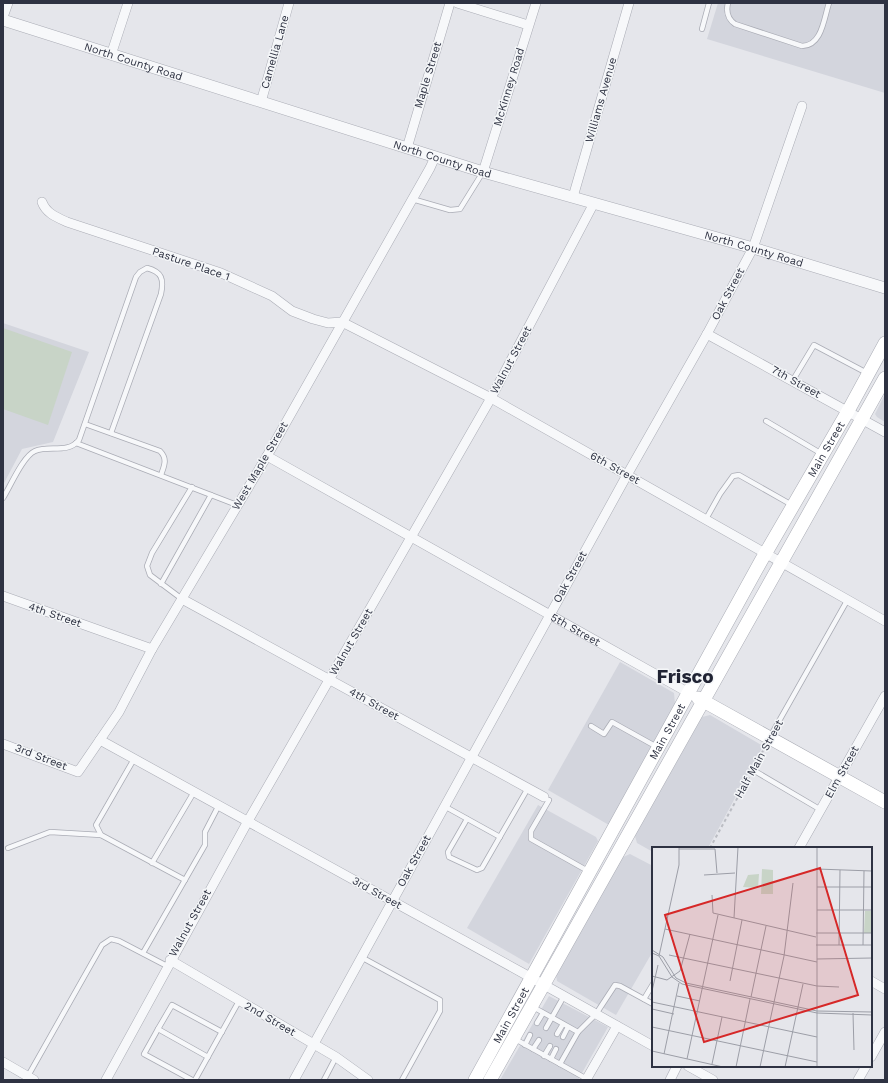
<svg xmlns="http://www.w3.org/2000/svg" width="888" height="1083" viewBox="0 0 888 1083" font-family="'Work Sans',sans-serif">
<rect width="100%" height="100%" fill="#e5e6eb"/>
<g fill="#d3d5dd">
<polygon points="718,3 885,3 885,93 707,39"/>
<polygon points="3,323 89,352 53,442 22,449 3,485"/>
<polygon points="885,394 885,422 877,417 875,414"/>
<polygon points="620,662 674,693 675,704 609,825 548,790"/>
<polygon points="710,715 763,746 708,848 653,848 653,852 637,843 635,836 702,717"/>
<polygon points="538,805 596,837 598,841 529,964 467,928"/>
<polygon points="630,854 653,866 653,951 616,1015 557,981 556,975 621,858"/>
<polygon points="549,996 608,1027 578,1080 500,1080"/>
</g>
<polygon fill="#c8d4c7" points="3,328 72,352 48,425 3,409"/>
<g fill="none" stroke-linecap="round" stroke-linejoin="round">
<defs>
<g id="service">
<path d="M728,3C726,11 728,19 735,24L802,46C822,46 824,18 829,3"/>
<polyline points="702,29 709,3"/>
<polyline points="412,199 450,210 460,209 483,172"/>
<polyline points="793,380 814,345 867,373"/>
<polyline points="766,421 822,454"/>
<path d="M85,424L160,451C168,459 164,466 161,475"/>
<polyline points="76,443 237,505"/>
<path d="M3,498C10,487 23,456 35,451C49,445 68,454 79,440L136,277L140,272L147,268C162,272 164,279 161,294L111,433"/>
<polyline points="706,519 720,494 733,476 739,475 792,505"/>
<polyline points="161,584 211,495"/>
<polyline points="182,599 150,575 147,566 152,553 192,487"/>
<polyline points="591,726 604,734 612,722 657,747"/>
<polyline points="770,737 848,599"/>
<polyline points="134,759 96,825 101,835 185,880"/>
<polyline points="753,770 821,810"/>
<polyline points="549,800 531,831 531,839 588,871"/>
<polyline points="444,806 500,837"/>
<polyline points="467,819 448,852 449,857 477,870 482,868 528,788"/>
<polyline points="8,848 50,832 101,835"/>
<polyline points="152,863 194,792"/>
<polyline points="143,953 205,845 205,832 219,805"/>
<polyline points="361,957 440,1000 440,1011 402,1080"/>
<polyline points="644,999 653,984"/>
<polyline points="533,1007 578,1032 560,1064"/>
<polyline points="537,1023 543,1013"/>
<polyline points="546,1028 564,996"/>
<polyline points="158,1029 144,1054 192,1080"/>
<polyline points="578,1032 596,1014 615,985 620,986 653,1004"/>
<polyline points="557,1034 563,1024"/>
<polyline points="563,1037 568,1027"/>
<polyline points="515,1039 587,1079"/>
<polyline points="525,1045 530,1035"/>
<polyline points="533,1049 539,1040"/>
<polyline points="544,1056 550,1046"/>
<polyline points="208,1057 158,1029 172,1005 222,1032"/>
<polyline points="551,1059 556,1049"/>
<polyline points="28,1076 102,945 111,939 119,941 167,966"/>
<polyline points="195,1080 239,1001"/>
<polyline points="324,1080 336,1057"/>
</g>
<g id="minor">
<polyline points="457,3 528,25"/>
<polyline points="3,17 8,3"/>
<polyline points="111,55 128,3"/>
<polyline points="261,102 289,3"/>
<polyline points="407,148 450,3"/>
<polyline points="483,172 536,3"/>
<polyline points="573,197 629,3"/>
<path d="M42,202C46,213 56,217 67,222L221,273L272,296L292,311L313,319L328,323L342,322L491,398L885,621"/>
<polyline points="707,334 885,432"/>
<path id="s1" d="M267,456L689,693"/>
<polyline points="3,596 152,649"/>
<polyline points="182,599 544,797"/>
<polyline points="100,740 530,977 653,1046"/>
<polyline points="3,744 78,772 119,712 152,649 267,456 430,168 435,157"/>
<polyline points="799,848 885,696"/>
<polyline points="170,960 336,1057 368,1080"/>
<polyline points="871,981 885,989"/>
<polyline points="871,1057 885,1032"/>
<polyline points="3,1062 34,1080"/>
<polyline points="688,1066 713,1080"/>
<polyline points="106,1080 248,821 491,398 594,203"/>
<polyline points="294,1080 627,475 707,334 753,248 802,106"/>
<polyline points="586,1080 617,1026"/>
<polyline points="670,1080 677,1066"/>
<polyline points="858,1080 866,1066"/>
</g>
<g id="tertiary">
<path id="s2" d="M3,20L483,172L753,248L885,288"/>
</g>
<g id="secondary">
<polyline points="698,698 885,802"/>
<path id="s3" d="M475,1080L761,561L848,411L885,343"/>
<polyline points="490,1080 885,378"/>
</g>
</defs>
<use href="#service" stroke="#aaacb5" stroke-width="6"/>
<use href="#minor" stroke="#aaacb5" stroke-width="10"/>
<use href="#tertiary" stroke="#aaacb5" stroke-width="12"/>
<use href="#secondary" stroke="#aaacb5" stroke-width="14"/>
<g stroke="#bbbdc3" stroke-width="2" stroke-dasharray="3 3" stroke-linecap="butt">
<polyline points="756,764 765,747"/>
<polyline points="710,848 750,775"/>
</g>
<use href="#service" stroke="#f7f8fa" stroke-width="4.5"/>
<use href="#minor" stroke="#f7f8fa" stroke-width="9"/>
<use href="#tertiary" stroke="#f7f8fa" stroke-width="11"/>
<use href="#secondary" stroke="#fff" stroke-width="13"/>
</g>
<g text-anchor="middle" dominant-baseline="central" stroke-width="3" stroke-linejoin="round" paint-order="stroke">
<g font-size="11" fill="#2e3242" stroke="#f4f6f8">
<text transform="translate(275 52) rotate(-74)">Camellia Lane</text>
<text stroke="none"><textPath href="#s2" startOffset="137">North County Road</textPath></text>
<text transform="translate(428 75) rotate(-73)">Maple Street</text>
<text transform="translate(509 87) rotate(-73)">McKinney Road</text>
<text transform="translate(601 100) rotate(-74)">Williams Avenue</text>
<text stroke="none"><textPath href="#s2" startOffset="461">North County Road</textPath></text>
<text stroke="none"><textPath href="#s2" startOffset="785">North County Road</textPath></text>
<text transform="translate(191 264) rotate(19)">Pasture Place 1</text>
<text transform="translate(728 294) rotate(-62)">Oak Street</text>
<text transform="translate(511 360) rotate(-62)">Walnut Street</text>
<text transform="translate(796 382) rotate(29)">7th Street</text>
<text stroke="none"><textPath href="#s3" startOffset="722">Main Street</textPath></text>
<text transform="translate(260 466) rotate(-60)">West Maple Street</text>
<text transform="translate(615 468) rotate(29)">6th Street</text>
<text transform="translate(570 577) rotate(-61)">Oak Street</text>
<text transform="translate(55 615) rotate(19)">4th Street</text>
<text stroke="none"><textPath href="#s1" startOffset="354">5th Street</textPath></text>
<text transform="translate(351 642) rotate(-60)">Walnut Street</text>
<text transform="translate(374 704) rotate(29)">4th Street</text>
<text stroke="none"><textPath href="#s3" startOffset="398">Main Street</textPath></text>
<text transform="translate(41 757) rotate(21)">3rd Street</text>
<text transform="translate(759 759) rotate(-61)">Half Main Street</text>
<text transform="translate(842 772) rotate(-61)">Elm Street</text>
<text transform="translate(414 861) rotate(-61)">Oak Street</text>
<text transform="translate(377 893) rotate(29)">3rd Street</text>
<text transform="translate(190 923) rotate(-61)">Walnut Street</text>
<text stroke="none"><textPath href="#s3" startOffset="74">Main Street</textPath></text>
<text transform="translate(270 1019) rotate(30)">2nd Street</text>
</g>
<g font-size="19" font-weight="bold" fill="#202333" stroke="#f4f6f8">
<text x="685" y="676">Frisco</text>
</g>
</g>
<g transform="translate(652 847)">
<rect width="220" height="220" fill="#e5e6eb"/>
<path d="M110,22L121,23V47H109ZM107,27L106,41L91,40L96,28ZM213,64H220V86H212Z" fill="#c8d4c7"/>
<path fill="none" stroke="#9c9ea7" stroke-width="1" d="M27,2H63L65,26M165,22L220,24M52,28L83,26M165,40H220M60,48L61,66L164,90M165,63H220M82,71L86,0M13,82L165,115M164,86H220M164,98H220M187,98L188,23M211,98L212,24M0,103L11,110L24,131L34,136L165,164L220,165M0,106L7,109L20,130L30,137L165,166L220,168M17,108L165,139L187,140M7,109L27,18V0M165,112L220,111M0,129L15,133L28,124L38,87M78,134L90,73M0,144L6,118M25,149L48,154M99,150L114,79M0,155L165,190M0,162L22,167M201,166L202,203M0,180L165,215M0,204L71,220M12,207L27,136M35,212L66,68M60,217L70,170M84,220L98,152M108,220L132,109L141,36M133,220L151,137M165,220V0"/>
<path fill="#d62828" fill-opacity="0.15" stroke="#d62828" stroke-width="2" d="M168,21L206,148L52,195L13,68Z"/>
<rect width="220" height="220" fill="none" stroke="#2e3242" stroke-width="2"/>
</g>
<rect width="888" height="1083" fill="none" stroke="#2e3242" stroke-width="8"/>
</svg>
